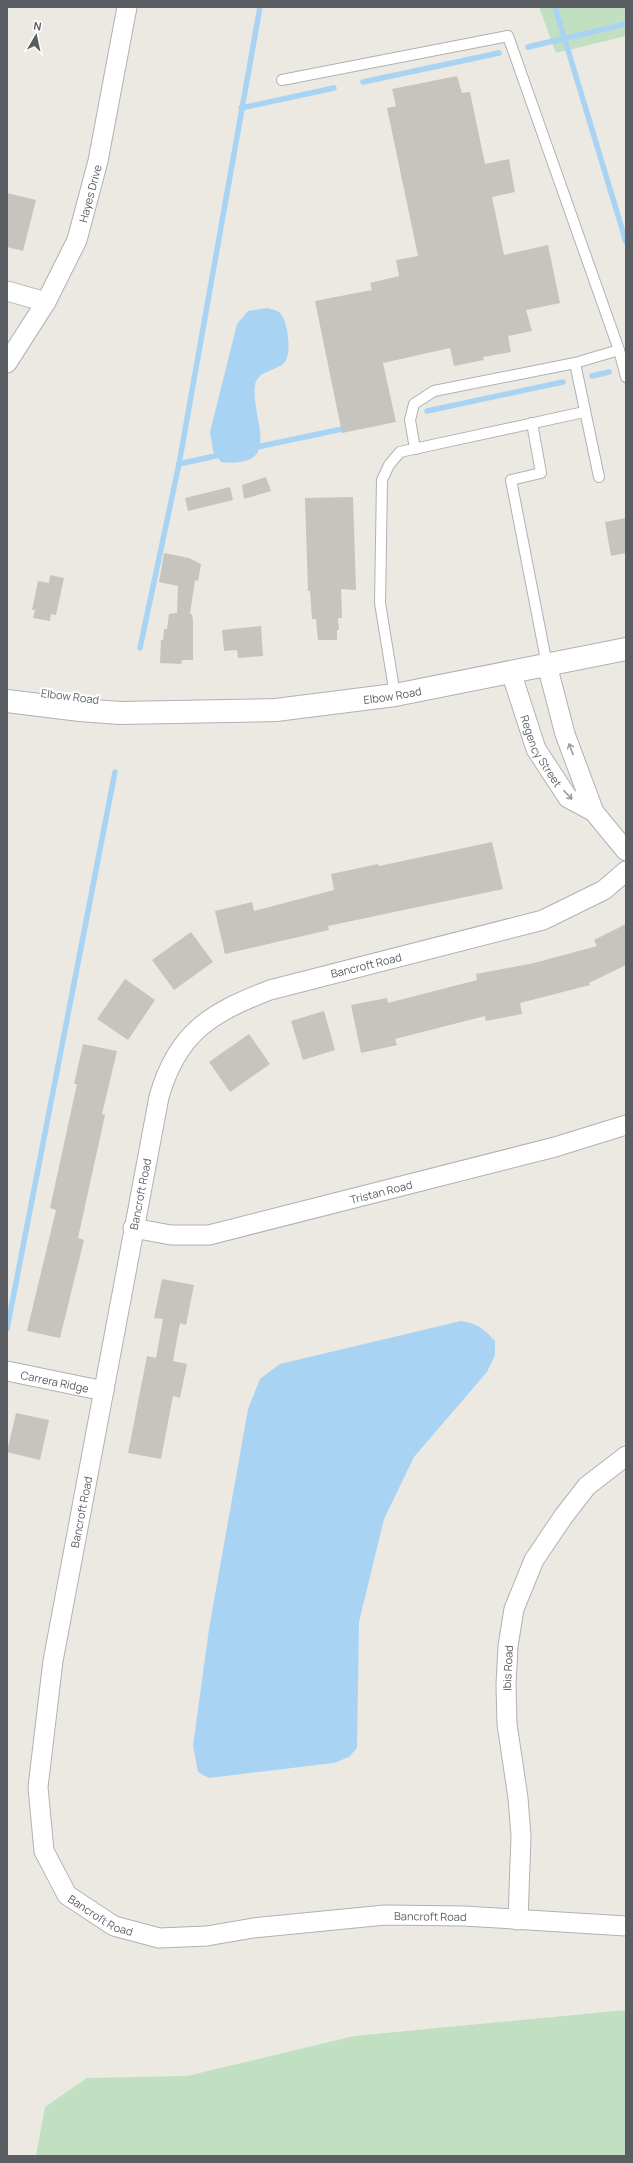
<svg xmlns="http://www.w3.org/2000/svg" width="633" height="2163" viewBox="0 0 633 2163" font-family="Manrope,sans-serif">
<rect width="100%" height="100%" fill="#ebe9e2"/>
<g fill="#c1e0c1">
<polygon points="539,7 626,7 626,36 556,53"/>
<polygon points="626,2010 626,2156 36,2156 45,2107 87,2078 187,2076 354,2036"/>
</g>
<g fill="#a9d3f3">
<path d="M267,308C271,309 276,310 279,312C288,319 293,356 283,364C274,371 258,371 255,385C250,417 286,469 221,462L213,451L210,432L237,324L248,311Z"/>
<path d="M461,1321C478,1324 483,1328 495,1341V1355L487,1372L414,1457L384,1519L359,1622L357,1748L349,1757L334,1763L209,1778L198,1772L193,1746L209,1629L248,1409L260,1379L280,1364Z"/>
</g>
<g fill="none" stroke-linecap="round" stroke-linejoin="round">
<g stroke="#a9d3f3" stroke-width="5.5">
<polyline points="555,7 626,242"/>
<polyline points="528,47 626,24"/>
<polyline points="363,82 499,53"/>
<polyline points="241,108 334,88"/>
<polyline points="592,376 609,372"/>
<polyline points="427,411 563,382"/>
<polyline points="252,448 347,428"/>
<polyline points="179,464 224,454"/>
<polyline points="140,648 179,464 260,7"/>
<polyline points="7,1329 115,772"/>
</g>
</g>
<g fill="#c6c4be">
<polygon points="457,76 462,93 470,92 485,164 509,159 515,192 492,197 504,255 548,245 560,303 526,310 532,331 508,336 511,352 483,357 484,360 454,366 450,348 383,363 396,422 342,433 315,301 372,290 370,283 399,276 396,260 418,256 387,108 396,106 392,89"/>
<polygon points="7,193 36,200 23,251 7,247"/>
<polygon points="266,477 271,491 244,499 242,485"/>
<polygon points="230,487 233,500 188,511 185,498"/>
<polygon points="353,497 356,590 341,589 342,618 338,618 339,630 337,630 337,640 318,640 316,619 312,619 310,591 308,591 305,498"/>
<polygon points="626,518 626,553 611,556 605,522"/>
<polygon points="164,553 189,558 201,564 198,581 195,580 190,614 192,614 193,620 193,660 182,660 181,664 160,663 161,640 163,640 164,629 167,629 169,614 177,613 178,586 159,582"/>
<polygon points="50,575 64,578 56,615 51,614 50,621 33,618 35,610 32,610 38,581 49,583"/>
<polygon points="261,626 263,656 238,658 237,650 224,651 222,630"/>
<polygon points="492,842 503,889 328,926 329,930 225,954 215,911 252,902 254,911 334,890 331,874 378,864 379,866"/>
<polygon points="626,924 626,965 589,983 590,985 520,1003 522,1014 486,1021 485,1016 395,1039 397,1045 361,1053 351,1005 387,998 388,1003 477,980 476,974 534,963 597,946 594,940"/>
<polygon points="191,932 213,962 174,990 152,960"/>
<polygon points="125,979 155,1000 128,1040 97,1019"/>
<polygon points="324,1011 335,1050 303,1060 291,1021"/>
<polygon points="249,1034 270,1064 230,1092 209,1062"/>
<polygon points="83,1044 117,1051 102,1114 105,1115 78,1238 84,1240 60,1338 27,1331 56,1210 50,1208 77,1084 74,1084"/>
<polygon points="162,1279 194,1285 186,1325 180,1323 173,1361 187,1364 180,1398 173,1396 161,1459 128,1453 147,1356 156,1358 163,1319 154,1318"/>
<polygon points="16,1413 49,1420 40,1460 7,1452"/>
</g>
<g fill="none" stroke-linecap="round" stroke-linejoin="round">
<defs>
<g id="service">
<polyline points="282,80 508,36 619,350 626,377"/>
<polyline points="575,363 599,477"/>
<polyline points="532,423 541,473 511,480 547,665"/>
<polyline points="415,449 410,420 414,404 434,391 575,363 619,350"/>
<polyline points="395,695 380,603 382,480 389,465 400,452 584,412"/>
</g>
<g id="minor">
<polyline points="7,291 46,302"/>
<path id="s1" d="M7,363L46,302L77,240L98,161L127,7"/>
<polyline points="547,665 565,734 594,812 626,851"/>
<path id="s2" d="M511,672L536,749L568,798L594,812"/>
<path id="s3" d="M626,871L604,890L543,920L270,990C210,1013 177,1033 159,1097L53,1661L38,1787L44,1851L67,1895L114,1926L159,1938L207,1936L253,1928L385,1915L464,1916L626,1926"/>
<path id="s4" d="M133,1228L171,1235H209L555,1147L626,1125"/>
<path id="s5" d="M7,1371L104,1391"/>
<path id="s6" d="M518,1920L521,1836L518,1798L507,1724L506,1685L508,1646L514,1609L534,1560L563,1517L587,1486L626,1456"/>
</g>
<g id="secondary">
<path id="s7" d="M7,701L80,710L120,713L276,710L395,695L626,649"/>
</g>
</defs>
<use href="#service" stroke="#afb2b5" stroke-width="12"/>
<use href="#minor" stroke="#afb2b5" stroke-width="21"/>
<use href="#secondary" stroke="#aeb1b5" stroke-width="24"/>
<use href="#service" stroke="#fff" stroke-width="10"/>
<use href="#minor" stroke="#fff" stroke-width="19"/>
<use href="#secondary" stroke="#fff" stroke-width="22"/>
</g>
<defs><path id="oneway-shaft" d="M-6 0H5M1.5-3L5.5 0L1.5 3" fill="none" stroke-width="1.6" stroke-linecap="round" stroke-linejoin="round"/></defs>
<g stroke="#9c9ea0">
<use href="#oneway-shaft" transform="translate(571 749) rotate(-110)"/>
<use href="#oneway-shaft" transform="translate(568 795) rotate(47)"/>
</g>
<g text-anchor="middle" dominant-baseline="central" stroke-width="4" stroke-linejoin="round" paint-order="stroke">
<g font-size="11" fill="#5a5d61" stroke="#fff">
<text stroke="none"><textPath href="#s1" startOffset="190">Hayes Drive</textPath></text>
<text stroke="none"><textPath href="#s7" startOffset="387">Elbow Road</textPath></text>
<text transform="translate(70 696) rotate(7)">Elbow Road</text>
<text stroke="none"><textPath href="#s2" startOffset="85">Regency Street</textPath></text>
<text transform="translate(366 965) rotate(-14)">Bancroft Road</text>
<text stroke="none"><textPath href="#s4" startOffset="254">Tristan Road</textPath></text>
<text transform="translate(140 1194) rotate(-79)">Bancroft Road</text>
<text stroke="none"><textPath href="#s5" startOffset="49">Carrera Ridge</textPath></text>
<text transform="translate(81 1512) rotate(-79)">Bancroft Road</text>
<text stroke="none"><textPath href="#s6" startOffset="253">Ibis Road</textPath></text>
<text stroke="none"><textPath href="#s3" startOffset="1395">Bancroft Road</textPath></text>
<text stroke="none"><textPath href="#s3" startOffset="1731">Bancroft Road</textPath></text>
</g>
</g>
<rect width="633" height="2163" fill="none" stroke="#5a5d61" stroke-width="16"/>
<g transform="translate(36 36) rotate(9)" stroke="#ffffff" stroke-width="3" paint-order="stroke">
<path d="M0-3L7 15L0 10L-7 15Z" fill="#5a5d61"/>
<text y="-6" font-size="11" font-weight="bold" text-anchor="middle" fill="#5a5d61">N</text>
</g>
</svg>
